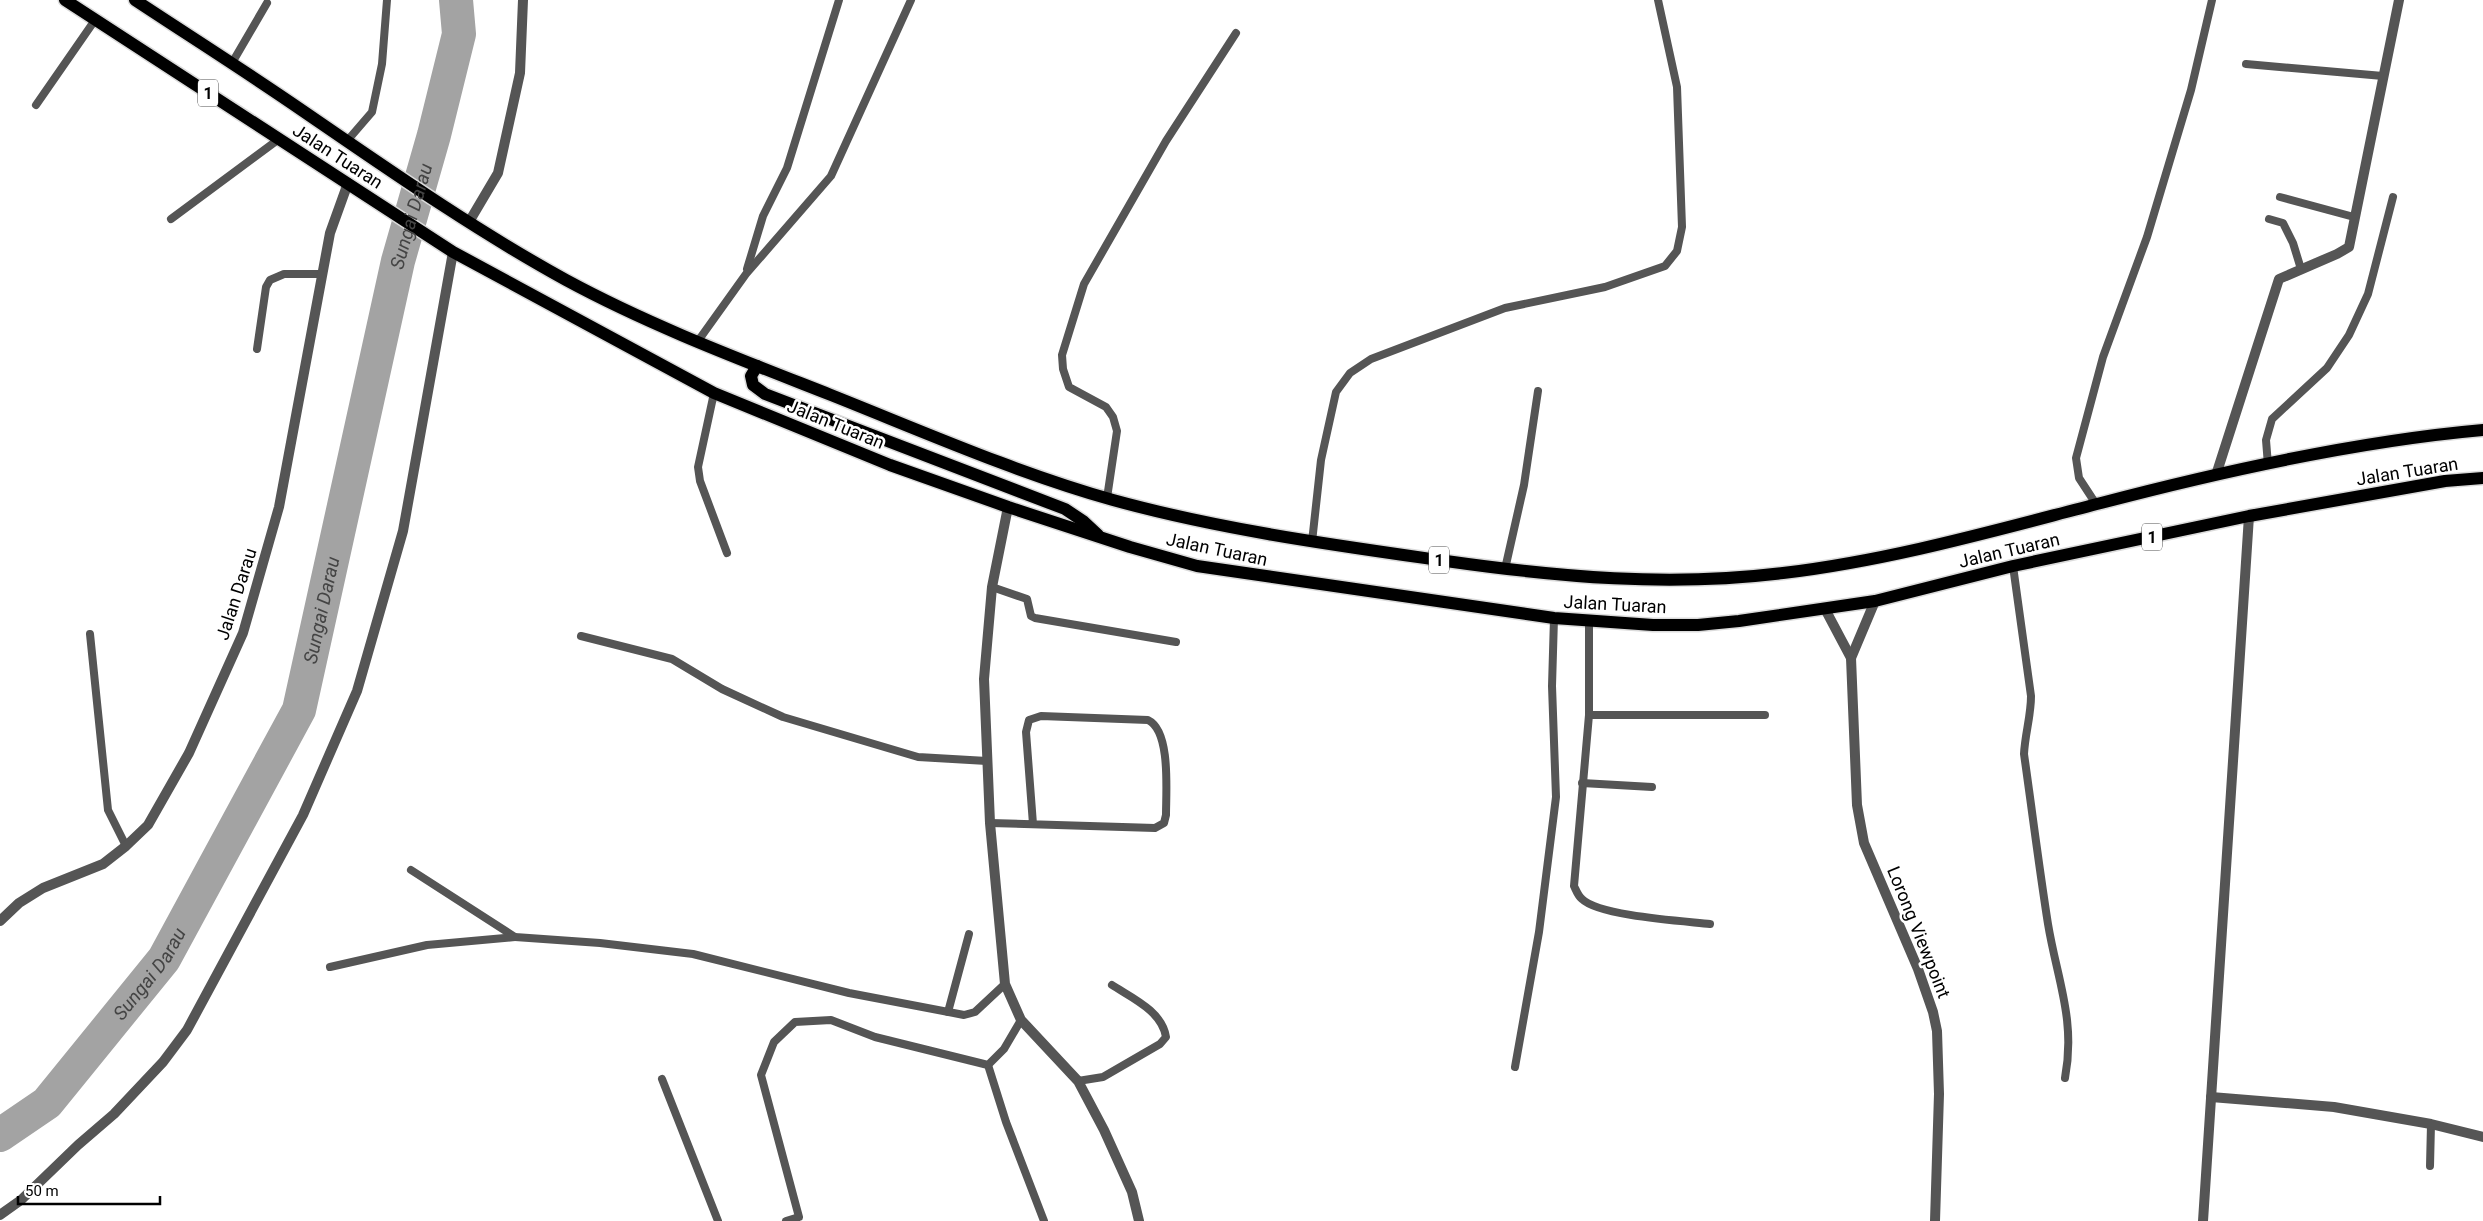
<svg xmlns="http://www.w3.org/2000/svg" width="2483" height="1221" viewBox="0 0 2483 1221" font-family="Roboto,sans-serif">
<rect width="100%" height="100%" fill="#fff"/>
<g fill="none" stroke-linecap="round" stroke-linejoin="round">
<path stroke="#a3a3a3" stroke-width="34" id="s1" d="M0,1135L47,1103L164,959L299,710L398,261L434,135L459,34L456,0"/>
<defs>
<g id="primary">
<polyline points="65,0 453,252 714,393 890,465 1008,507 1130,547 1197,566 1554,618 1653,625 1698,625 1739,621 1875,601 2013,566 2249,516 2445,481 2483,478"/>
<path d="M135,0C191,37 248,73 303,111C389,170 475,230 566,280C651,326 742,360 831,395C924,432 1017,473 1113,500C1222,530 1334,545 1446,561C1559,577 1669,587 1783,573C1892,560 1996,530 2101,503C2223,471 2358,441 2483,430"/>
<polyline points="757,366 751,376 753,385 765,394 1065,509 1083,521 1098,535"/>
</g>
</defs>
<use href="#primary" stroke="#dbdbdb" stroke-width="15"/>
<g stroke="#555" stroke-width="8">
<polyline points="232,63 267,3"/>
<polyline points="2246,64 2383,76"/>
<polyline points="36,105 95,20"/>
<polyline points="347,141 372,112 382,64 387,0"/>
<polyline points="2280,197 2354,217"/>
<polyline points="171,219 279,139"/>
<polyline points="2269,219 2283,223 2293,243 2301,269"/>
<polyline points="747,269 763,216 787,168 839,0"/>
<polyline points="698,341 746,274 831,176 911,0"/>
<polyline points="257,349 266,287 270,280 284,274 322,274"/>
<polyline points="714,393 698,467 700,481 727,553"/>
<polyline points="2268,465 2266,440 2272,419 2327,368 2349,335 2368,294 2393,197"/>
<polyline points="1107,498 1117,431 1113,417 1106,407 1069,387 1063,369 1062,355 1084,284 1166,141 1236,33"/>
<polyline points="2096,504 2079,478 2076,458 2103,357 2147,237 2191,90 2212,0"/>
<polyline points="1312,542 1321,460 1336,392 1350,373 1371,359 1505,308 1605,287 1665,266 1677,251 1682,227 1677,87 1658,0"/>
<path d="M2013,566L2031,696C2031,716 2025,734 2024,754C2032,810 2039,867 2048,924C2057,979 2076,1020 2065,1078"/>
<polyline points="1505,569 1524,485 1538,391"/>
<polyline points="992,587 1027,599 1031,616 1035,618 1176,642"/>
<path d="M1589,621V715L1574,886C1576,890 1578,896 1582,899C1599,916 1683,921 1710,924"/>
<polyline points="90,634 108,810 126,846"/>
<polyline points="581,636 672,659 722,689 783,717 918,757 987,761"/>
<polyline points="1589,715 1765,715"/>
<polyline points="1582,783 1652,787"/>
<path d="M990,823L1155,828L1164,823L1166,815C1166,791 1171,731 1148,720L1041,716L1029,720L1026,732L1033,824"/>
<polyline points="411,870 515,937 600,943 693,954 849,993 964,1015 975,1012 1005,984"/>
<polyline points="330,967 427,945 515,937"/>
<polyline points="948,1012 969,934"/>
<polyline points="988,1065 1006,1122 1044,1221"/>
<polyline points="1515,1067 1539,932 1556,797 1552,686 1554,618"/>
<polyline points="662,1079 718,1221"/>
<path d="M1078,1081L1103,1077L1160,1044L1166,1037C1162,1011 1132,998 1112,985"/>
<polyline points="2430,1166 2431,1124"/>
<polyline points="786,1221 799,1217 761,1075 774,1042 795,1022 831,1020 875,1037 988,1065 1004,1049 1021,1020"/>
</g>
<g stroke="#555" stroke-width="10">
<polyline points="469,222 498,173 520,73 523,0"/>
<polyline points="2216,475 2279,279 2337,254 2349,247 2399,0"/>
<polyline points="1008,507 992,587 984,679 990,823 1005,984 1021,1020 1078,1081 1104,1130 1132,1192 1139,1221"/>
<polyline points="0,921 19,903 43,888 103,864 126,846 148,825 189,753 243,633 279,507 330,233 348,183"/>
<polyline points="2211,1097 2334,1107 2431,1124 2483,1137"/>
<polyline points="0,1215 21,1200 78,1145 114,1114 163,1062 187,1030 303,815 357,691 403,531 453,252"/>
<polyline points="2203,1221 2249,516"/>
</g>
<g stroke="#555" stroke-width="10">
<polyline points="1875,601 1851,658 1857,805 1864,843 1918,969 1933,1012 1937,1031 1939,1094 1935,1221"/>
<polyline points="1825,609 1851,658"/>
</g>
<use href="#primary" stroke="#000" stroke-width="12"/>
</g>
<g text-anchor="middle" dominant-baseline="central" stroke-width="5" stroke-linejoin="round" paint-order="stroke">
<g fill="#fff" stroke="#4c4c4c" stroke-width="1">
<rect x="198" y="79.5" width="20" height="27" rx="4"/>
<rect x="2142" y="523.5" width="20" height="27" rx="4"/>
<rect x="1429" y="546.5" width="20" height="27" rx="4"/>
</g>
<g font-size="16" font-weight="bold" fill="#000">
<text x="208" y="93">1</text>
<text x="2152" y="537">1</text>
<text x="1439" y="560">1</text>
</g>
<g font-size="18" fill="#000" stroke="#fff">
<text transform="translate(338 156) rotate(33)">Jalan Tuaran</text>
<text transform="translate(836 424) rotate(22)">Jalan Tuaran</text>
<text transform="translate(2407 471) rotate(-9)">Jalan Tuaran</text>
<text transform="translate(1217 549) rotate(12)">Jalan Tuaran</text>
<text transform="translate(2009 550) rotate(-13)">Jalan Tuaran</text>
<text transform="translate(236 594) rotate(-72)">Jalan Darau</text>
<text transform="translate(1615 604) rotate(3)">Jalan Tuaran</text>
<text transform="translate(1919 932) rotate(68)">Lorong Viewpoint</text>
</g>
<g font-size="19" font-style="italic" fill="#444" stroke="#fff">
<text stroke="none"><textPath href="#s1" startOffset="1032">Sungai Darau</textPath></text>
<text stroke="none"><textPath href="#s1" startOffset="628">Sungai Darau</textPath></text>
<text stroke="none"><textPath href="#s1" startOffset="222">Sungai Darau</textPath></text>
</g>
</g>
<path d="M18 1196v8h142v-8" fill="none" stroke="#000000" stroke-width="2.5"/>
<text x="25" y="1196" font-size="15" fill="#000000" stroke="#ffffff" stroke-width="4" paint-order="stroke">50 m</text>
</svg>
